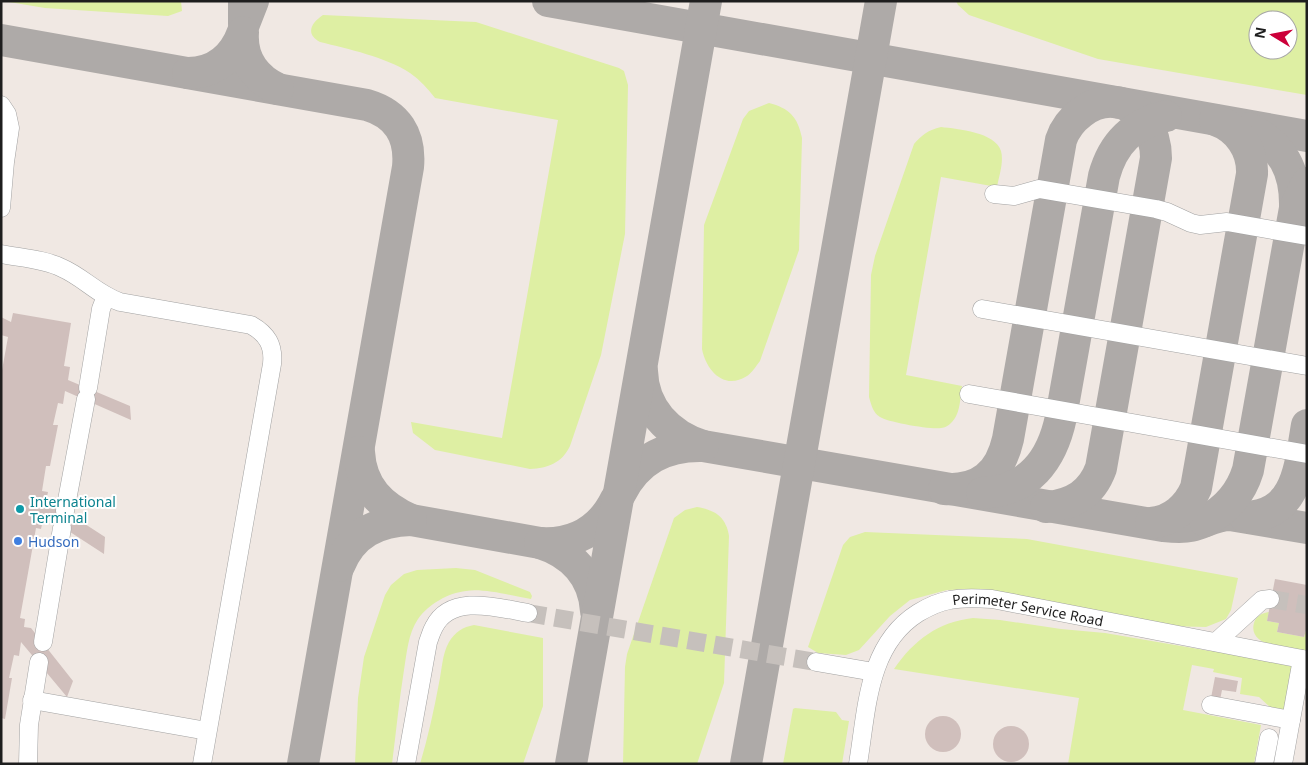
<svg xmlns="http://www.w3.org/2000/svg" width="1308" height="765" viewBox="0 0 1308 765" font-family="'Noto Sans',sans-serif">
<rect width="100%" height="100%" fill="#f0e8e3"/>
<g fill="#deefa3" fill-rule="evenodd">
<polygon points="3,1 181,1 182,11 168,16 45,8"/>
<path d="M956,1H1307V95L1098,59L969,15L958,5ZM1258,20H1288V50H1258Z"/>
<path d="M323,15L476,22L619,68L624,71L628,85L625,234L601,355L570,446C562,463 548,468 530,469L435,450L413,433L411,422L502,438L558,120L435,98C428,89 420,80 410,73C386,57 348,49 320,42C305,34 311,23 323,15Z"/>
<path d="M769,103C789,108 798,117 802,138L799,250L760,361C756,366 752,373 747,376C724,391 706,370 702,349L704,225L743,119L749,111Z"/>
<path d="M941,127C958,129 995,132 1001,151C1004,162 999,176 997,187L941,177L906,375L962,386C960,397 961,414 951,423C949,425 945,428 941,428C932,430 887,422 880,417C873,413 871,404 869,397L871,275L875,256L914,144C922,135 928,130 941,127Z"/>
<path d="M697,507C715,510 726,517 729,536L724,683L697,764H623L625,667L627,654L674,518L685,510Z"/>
<polygon points="865,532 1027,539 1238,578 1231,610 1226,619 1206,627 1167,626 1015,595 976,589 947,590 910,600 890,616 859,650 846,655 818,653 808,647 843,545 850,537"/>
<path d="M456,568L475,570L530,592L532,596L531,599C513,596 483,588 466,591C448,593 429,604 418,619C408,634 407,652 404,670C399,701 396,732 392,764H355L358,698L364,657L385,595L391,585L404,574L417,570Z"/>
<path d="M1269,612L1267,621L1279,623L1277,632L1304,637L1307,627V653C1291,649 1247,647 1254,623C1256,616 1262,613 1269,612Z"/>
<path d="M973,618L1000,620L1061,629L1105,633L1210,651L1218,650L1293,664L1285,710L1271,708L1259,697L1240,694L1242,678L1213,672L1214,669L1192,665L1183,710L1261,725L1254,764H1068L1079,698L894,669C914,640 938,622 973,618Z"/>
<path d="M474,625L543,638V706L523,764H420C428,737 434,710 439,683C442,670 442,654 449,642C455,632 463,627 474,625Z"/>
<polygon points="795,708 836,712 842,720 849,721 842,764 783,764 793,709"/>
</g>
<g fill="none" stroke-linecap="round" stroke-linejoin="round">
<g stroke="#aeaaa8" stroke-width="32">
<polyline points="244,1 244,24 253,1"/>
<polyline points="548,1 1307,136"/>
<path d="M1,40L367,105C397,114 411,135 408,167L303,764"/>
<path d="M188,73C215,73 234,57 243,32C241,59 255,78 278,89"/>
<path d="M1248,128C1283,145 1296,171 1295,208"/>
<path d="M703,446L1163,526C1173,527 1182,528 1191,526C1204,523 1216,515 1230,515L1307,528"/>
<path d="M944,489C980,491 1000,474 1008,439L1061,140C1068,119 1091,100 1114,102C1142,104 1156,134 1156,158L1101,468C1092,493 1073,505 1046,507"/>
<path d="M982,493C1029,491 1052,460 1061,417L1104,176C1113,143 1132,124 1166,116"/>
<path d="M620,494C637,460 665,445 703,446C668,435 643,408 642,371"/>
<path d="M1245,517C1298,516 1300,465 1307,425"/>
<polyline points="411,520 540,543"/>
<path d="M1205,521C1226,510 1241,493 1248,470L1295,208L1307,183"/>
<path d="M1151,523C1172,521 1188,507 1196,488L1252,174C1253,149 1238,128 1215,120"/>
<path d="M339,566C352,533 378,521 411,520C381,507 361,487 359,452"/>
<path d="M596,611C594,576 572,553 540,543C574,545 601,530 616,499"/>
<polyline points="571,764 706,1"/>
<polyline points="746,764 881,1"/>
</g>
</g>
<g fill="#d0bfbc">
<polygon points="13,313 71,323 64,366 70,367 68,380 130,406 131,420 65,391 63,404 58,403 53,425 58,425 50,466 46,466 42,491 48,492 46,501 51,502 105,537 104,554 44,515 41,529 36,528 20,618 25,619 24,627 31,628 73,681 67,697 21,642 19,656 14,655 9,678 12,678 5,719 1,718 1,376 8,337 1,335 1,317 11,322"/>
<polygon points="1275,579 1307,585 1307,627 1304,637 1277,632 1279,623 1267,621"/>
<polygon points="1215,677 1238,681 1236,692 1222,690 1220,700 1211,698"/>
<circle cx="943" cy="734" r="18"/>
<circle cx="1011" cy="744" r="18"/>
</g>
<g fill="none" stroke-linecap="round" stroke-linejoin="round">
<g stroke="#c6c0bc" stroke-width="18" stroke-dasharray="18 9" stroke-linecap="butt">
<polyline points="1270,599 1307,605"/>
<polyline points="528,613 816,662"/>
</g>
<defs>
<g id="minor">
<polyline points="1,105 7,114 10,128 5,162 1,208"/>
<polyline points="994,194 1014,196 1039,189 1156,209 1167,212 1191,223 1200,225 1227,222 1307,236"/>
<path d="M1,254C21,258 44,259 62,268C83,277 98,295 120,302L251,325C267,334 274,345 272,364L202,764"/>
<polyline points="982,309 1307,366"/>
<polyline points="88,388 101,309 106,296"/>
<polyline points="969,394 1307,454"/>
<polyline points="65,511 86,399"/>
<polyline points="43,642 62,528"/>
<polyline points="1216,642 1262,600 1270,599"/>
<polyline points="816,662 874,672"/>
<polyline points="32,700 207,731"/>
<polyline points="1211,705 1291,720"/>
<polyline points="28,764 29,725 39,662"/>
<path d="M406,764L428,642C430,637 431,632 434,627C451,593 499,608 528,613"/>
<path id="s1" d="M858,764C867,710 867,645 918,613C928,607 938,602 950,600C963,597 978,598 992,599L1307,660"/>
<polyline points="1264,764 1269,738"/>
<polyline points="1283,764 1302,659"/>
</g>
</defs>
<use href="#minor" stroke="#a2a2a2" stroke-width="19"/>
<use href="#minor" stroke="#fff" stroke-width="18"/>
</g>
<circle fill="#0f9aa8" stroke="#fff" stroke-width="2" cx="20" cy="509" r="5"/>
<circle fill="#3f7fe0" stroke="#fff" stroke-width="2" cx="18" cy="541" r="5"/>
<g text-anchor="middle" dominant-baseline="central" stroke-width="4" stroke-linejoin="round" paint-order="stroke">
<g font-size="14" fill="#0d838f" stroke="#fff" text-anchor="start">
<text x="30" y="501">International<tspan x="30" dy="16">Terminal</tspan></text>
</g>
<g font-size="14" fill="#366cbe" stroke="#fff" text-anchor="start">
<text x="28" y="541">Hudson</text>
</g>
<g font-size="14" fill="#1e1e1e" stroke="#fff">
<text stroke="none"><textPath href="#s1" startOffset="282">Perimeter Service Road</textPath></text>
</g>
</g>
<rect width="1308" height="765" fill="none" stroke="#1e1e1e" stroke-width="5"/>
<g transform="translate(1273 35) rotate(280)"><circle r="24" fill="#ffffff" stroke="#a5a5a5"/>
<path d="M0-4L9 19L0 12L-9 19Z" fill="#cc003a"/>
<text y="-8" font-size="14" font-weight="bold" text-anchor="middle" fill="#1e1e1e">N</text>
</g>
</svg>
